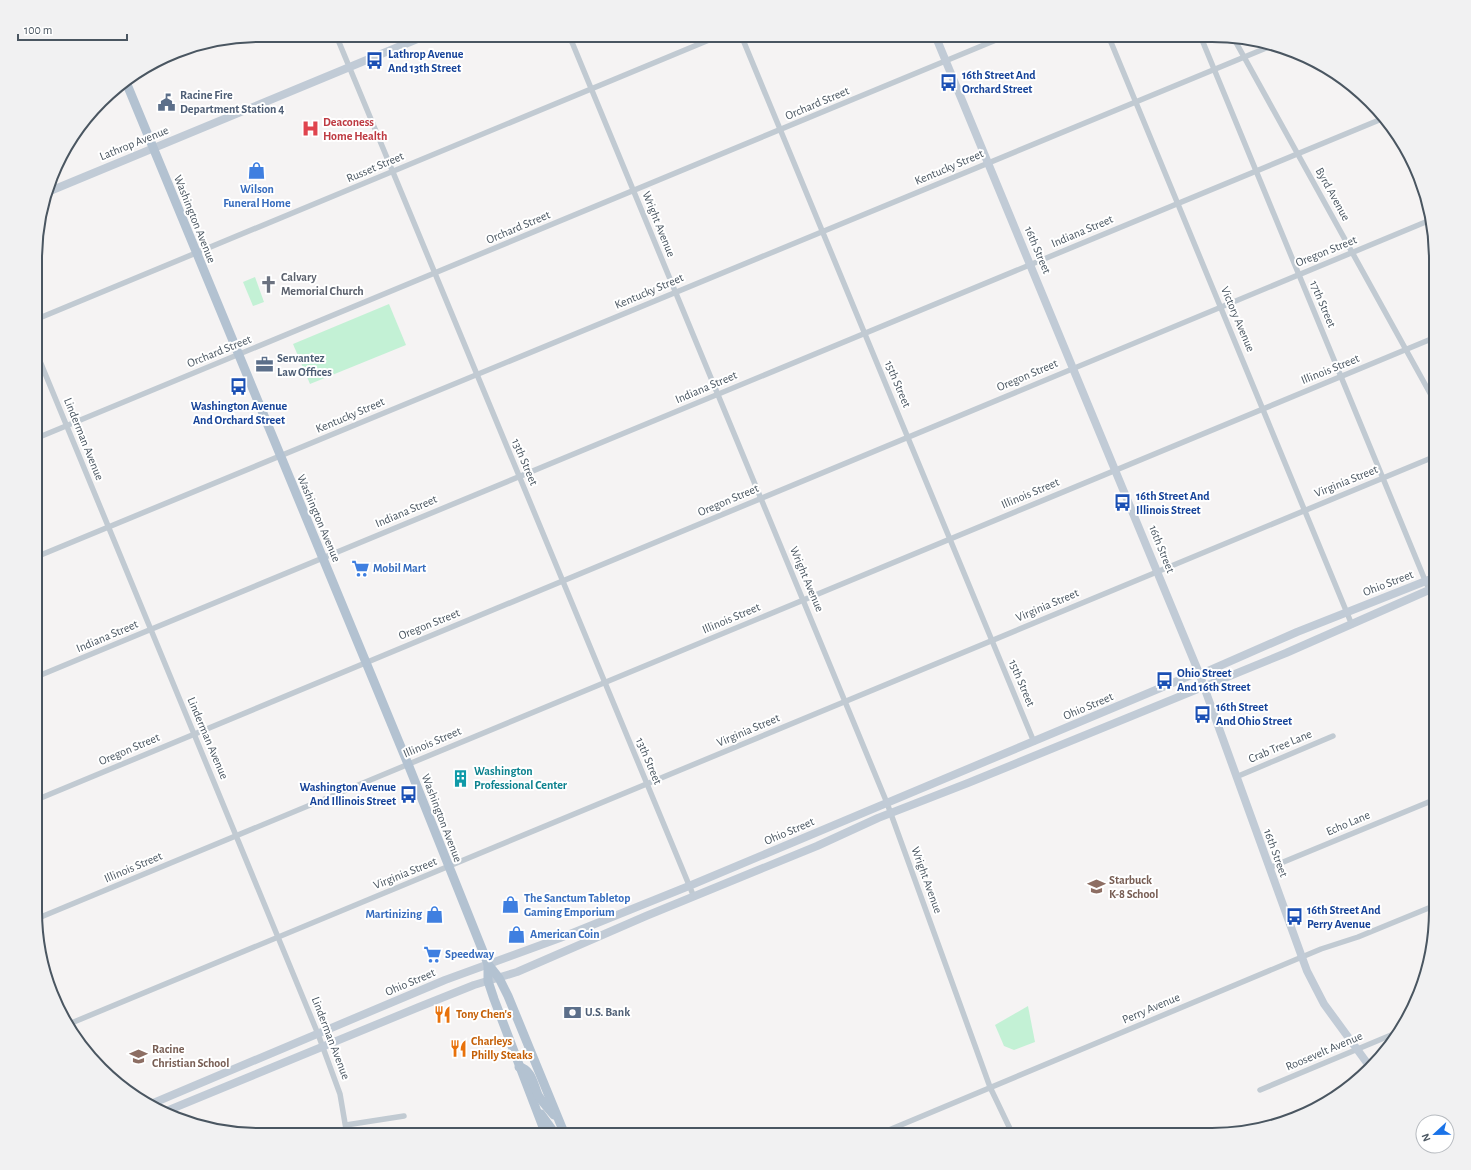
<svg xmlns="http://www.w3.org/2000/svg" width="1471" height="1170" viewBox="0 0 1471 1170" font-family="'Alegreya Sans',sans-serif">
<rect width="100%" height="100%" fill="#f5f3f3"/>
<g fill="#c3f1d5">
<polygon points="255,277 264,302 253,306 243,282"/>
<polygon points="389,304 406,345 310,384 293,344"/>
<polygon points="1028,1006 1035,1042 1014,1050 1004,1046 995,1025"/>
</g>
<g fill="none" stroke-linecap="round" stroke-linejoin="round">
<g stroke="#c1cad2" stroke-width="5.5">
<polyline points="336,35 694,897"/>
<polyline points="569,35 887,803 990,1087 1013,1135"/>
<polyline points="741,35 1034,742"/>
<polyline points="1108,35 1352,625"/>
<polyline points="1200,35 1427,585"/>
<polyline points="1233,37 1436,404"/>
<polyline points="37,319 721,35"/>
<polyline points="37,354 318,1034 340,1094 347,1135"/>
<polyline points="37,438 1008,35"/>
<polyline points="36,557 1271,46"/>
<polyline points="36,677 1384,118"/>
<polyline points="1236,777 1333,736"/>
<polyline points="36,800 1428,221"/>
<polyline points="1269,868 1436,799"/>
<polyline points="36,919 1436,337"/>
<polyline points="69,1024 1436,456"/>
<polyline points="1260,1090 1396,1033"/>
<polyline points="346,1125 404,1116"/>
<polyline points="877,1135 1321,949 1358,937 1436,905"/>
</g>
<g stroke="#c1cbd6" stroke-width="8">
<polyline points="935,35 1199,673 1307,971 1324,1004 1370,1067"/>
<polyline points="50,191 427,35"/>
<polyline points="151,1104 445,980 560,938 689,886 1189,676 1208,671 1297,632 1436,577"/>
<polyline points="164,1112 419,1007 474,985 517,972 646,916 817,846 878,818 968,783 1286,653 1429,590 1436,590"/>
</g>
<g stroke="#b3c2d1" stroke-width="9">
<polyline points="126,82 408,764 488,964 499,978 508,996 565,1135"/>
<polyline points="488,964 488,981 494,999 546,1135"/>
<path d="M519,1067C532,1070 533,1083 538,1095C542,1102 549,1109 554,1115"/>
<polyline points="541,1114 556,1135"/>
</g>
</g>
<defs>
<symbol id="bus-bare" viewBox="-9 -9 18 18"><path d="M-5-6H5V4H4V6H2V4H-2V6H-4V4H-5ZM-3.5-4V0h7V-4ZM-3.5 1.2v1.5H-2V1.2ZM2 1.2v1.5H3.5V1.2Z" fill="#1a4fb4" stroke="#fff" stroke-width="2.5" paint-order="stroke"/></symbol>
<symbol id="civic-bare" viewBox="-9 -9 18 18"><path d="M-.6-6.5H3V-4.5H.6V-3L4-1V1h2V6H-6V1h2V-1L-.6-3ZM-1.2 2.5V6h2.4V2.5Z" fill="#5c6f8a" stroke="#fff" stroke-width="2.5" paint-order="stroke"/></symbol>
<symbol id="hospital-bare" viewBox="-9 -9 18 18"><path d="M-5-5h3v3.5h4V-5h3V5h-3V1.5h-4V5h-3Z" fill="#e0444e" stroke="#fff" stroke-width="2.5" paint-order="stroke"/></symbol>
<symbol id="shop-bare" viewBox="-9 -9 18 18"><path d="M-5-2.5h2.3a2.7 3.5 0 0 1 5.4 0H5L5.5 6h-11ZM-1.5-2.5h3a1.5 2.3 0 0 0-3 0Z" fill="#3f7fe0" stroke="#fff" stroke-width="2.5" paint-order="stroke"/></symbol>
<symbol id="church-bare" viewBox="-9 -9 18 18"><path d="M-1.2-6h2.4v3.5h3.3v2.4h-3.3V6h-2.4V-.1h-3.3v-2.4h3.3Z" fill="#6b7280" stroke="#fff" stroke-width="2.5" paint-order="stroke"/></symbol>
<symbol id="office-bare" viewBox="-9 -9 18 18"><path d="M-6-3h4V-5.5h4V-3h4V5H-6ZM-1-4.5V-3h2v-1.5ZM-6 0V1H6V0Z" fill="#5c6f8a" stroke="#fff" stroke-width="2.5" paint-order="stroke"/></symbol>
<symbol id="supermarket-bare" viewBox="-9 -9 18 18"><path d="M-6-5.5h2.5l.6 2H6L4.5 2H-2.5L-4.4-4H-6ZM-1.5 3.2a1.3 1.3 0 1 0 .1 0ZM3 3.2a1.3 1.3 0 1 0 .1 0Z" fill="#3f7fe0" stroke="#fff" stroke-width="2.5" paint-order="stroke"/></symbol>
<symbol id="building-bare" viewBox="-9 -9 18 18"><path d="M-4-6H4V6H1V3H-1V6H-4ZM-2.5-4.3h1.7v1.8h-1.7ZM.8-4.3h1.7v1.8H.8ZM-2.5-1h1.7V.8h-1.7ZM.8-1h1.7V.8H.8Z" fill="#0f9aa8" stroke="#fff" stroke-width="2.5" paint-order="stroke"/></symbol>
<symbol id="school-bare" viewBox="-9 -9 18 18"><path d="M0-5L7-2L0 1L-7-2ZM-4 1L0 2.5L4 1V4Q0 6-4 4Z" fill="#8d6e63" stroke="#fff" stroke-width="2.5" paint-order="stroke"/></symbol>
<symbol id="bank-bare" viewBox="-9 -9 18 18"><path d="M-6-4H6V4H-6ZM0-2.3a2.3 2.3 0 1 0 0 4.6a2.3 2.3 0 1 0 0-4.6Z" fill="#5c6f8a" stroke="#fff" stroke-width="2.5" paint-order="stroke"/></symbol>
<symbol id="restaurant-bare" viewBox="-9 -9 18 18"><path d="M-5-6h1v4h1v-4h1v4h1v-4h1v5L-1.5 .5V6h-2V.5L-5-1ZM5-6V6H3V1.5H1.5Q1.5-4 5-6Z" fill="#e8710a" stroke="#fff" stroke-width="2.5" paint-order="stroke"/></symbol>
</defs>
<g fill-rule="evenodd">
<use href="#bus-bare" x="362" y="48" width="25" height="25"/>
<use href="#bus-bare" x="936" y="70" width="25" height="25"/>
<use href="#civic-bare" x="154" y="90" width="25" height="25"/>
<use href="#hospital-bare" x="298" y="116" width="25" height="25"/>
<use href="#shop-bare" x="244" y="158" width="25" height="25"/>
<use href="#church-bare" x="256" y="272" width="25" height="25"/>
<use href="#office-bare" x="252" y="352" width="25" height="25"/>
<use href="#bus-bare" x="226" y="374" width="25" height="25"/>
<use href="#bus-bare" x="1110" y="490" width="25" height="25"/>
<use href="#supermarket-bare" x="348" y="556" width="25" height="25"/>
<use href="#bus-bare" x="1152" y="668" width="25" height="25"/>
<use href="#bus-bare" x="1190" y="702" width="25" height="25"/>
<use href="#building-bare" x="448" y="766" width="25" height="25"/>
<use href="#bus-bare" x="396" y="782" width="25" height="25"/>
<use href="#school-bare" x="1084" y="874" width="25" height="25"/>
<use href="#shop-bare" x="498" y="892" width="25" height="25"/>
<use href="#shop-bare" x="422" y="902" width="25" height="25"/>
<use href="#bus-bare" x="1282" y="904" width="25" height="25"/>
<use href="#shop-bare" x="504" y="922" width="25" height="25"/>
<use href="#supermarket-bare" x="420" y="942" width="25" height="25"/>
<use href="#bank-bare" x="560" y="1000" width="25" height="25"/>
<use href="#restaurant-bare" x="430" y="1002" width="25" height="25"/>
<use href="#restaurant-bare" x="446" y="1036" width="25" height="25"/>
<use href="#school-bare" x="126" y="1044" width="25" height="25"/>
</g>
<g text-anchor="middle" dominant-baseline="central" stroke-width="4" stroke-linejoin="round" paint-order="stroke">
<g font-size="12" font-weight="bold" fill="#164399" stroke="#fff" text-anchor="start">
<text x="388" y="54">Lathrop Avenue<tspan x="388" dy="14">And 13th Street</tspan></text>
<text x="962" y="75">16th Street And<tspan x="962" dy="14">Orchard Street</tspan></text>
<text x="239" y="406" text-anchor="middle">Washington Avenue<tspan x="239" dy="14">And Orchard Street</tspan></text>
<text x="1136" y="496">16th Street And<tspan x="1136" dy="14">Illinois Street</tspan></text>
<text x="1177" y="673">Ohio Street<tspan x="1177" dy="14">And 16th Street</tspan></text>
<text x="1216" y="707">16th Street<tspan x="1216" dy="14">And Ohio Street</tspan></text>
<text x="396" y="787" text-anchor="end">Washington Avenue<tspan x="396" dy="14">And Illinois Street</tspan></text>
<text x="1307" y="910">16th Street And<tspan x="1307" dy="14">Perry Avenue</tspan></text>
</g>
<g font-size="12" font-weight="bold" fill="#4e5e75" stroke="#fff" text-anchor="start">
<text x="180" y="95">Racine Fire<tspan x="180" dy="14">Department Station 4</tspan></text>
<text x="277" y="358">Servantez<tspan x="277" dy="14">Law Offices</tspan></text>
<text x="585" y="1012">U.S. Bank</text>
</g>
<g font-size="12" fill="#4a5661" stroke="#fff">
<text transform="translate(817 103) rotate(-23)">Orchard Street</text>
<text transform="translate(134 143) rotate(-22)">Lathrop Avenue</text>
<text transform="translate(375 167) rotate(-23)">Russet Street</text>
<text transform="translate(949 167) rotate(-23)">Kentucky Street</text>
<text transform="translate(1333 194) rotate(61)">Byrd Avenue</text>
<text transform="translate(195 219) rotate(68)">Washington Avenue</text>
<text transform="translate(659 224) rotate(68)">Wright Avenue</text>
<text transform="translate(518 227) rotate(-23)">Orchard Street</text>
<text transform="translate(1082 231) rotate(-23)">Indiana Street</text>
<text transform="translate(1038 250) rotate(67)">16th Street</text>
<text transform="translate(1326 251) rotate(-22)">Oregon Street</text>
<text transform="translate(649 291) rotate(-23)">Kentucky Street</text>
<text transform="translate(1323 304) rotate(67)">17th Street</text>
<text transform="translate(1238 319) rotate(67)">Victory Avenue</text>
<text transform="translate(219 351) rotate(-22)">Orchard Street</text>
<text transform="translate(1330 369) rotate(-22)">Illinois Street</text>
<text transform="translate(1027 375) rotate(-23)">Oregon Street</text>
<text transform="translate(898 384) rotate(67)">15th Street</text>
<text transform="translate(706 387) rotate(-23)">Indiana Street</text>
<text transform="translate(350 415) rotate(-23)">Kentucky Street</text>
<text transform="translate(84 439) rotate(68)">Linderman Avenue</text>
<text transform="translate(525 462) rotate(67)">13th Street</text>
<text transform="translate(1346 481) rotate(-22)">Virginia Street</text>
<text transform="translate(1030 493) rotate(-23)">Illinois Street</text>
<text transform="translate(728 500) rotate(-23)">Oregon Street</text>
<text transform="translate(406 511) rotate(-23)">Indiana Street</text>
<text transform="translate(319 518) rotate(67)">Washington Avenue</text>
<text transform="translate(1162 549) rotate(68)">16th Street</text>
<text transform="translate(807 579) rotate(67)">Wright Avenue</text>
<text transform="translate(1388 583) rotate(-21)">Ohio Street</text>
<text transform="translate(1047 605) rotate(-23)">Virginia Street</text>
<text transform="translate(731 618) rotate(-23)">Illinois Street</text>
<text transform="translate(429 624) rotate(-22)">Oregon Street</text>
<text transform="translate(107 636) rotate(-23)">Indiana Street</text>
<text transform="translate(1022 683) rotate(67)">15th Street</text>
<text transform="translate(1088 706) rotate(-23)">Ohio Street</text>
<text transform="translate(748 730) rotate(-23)">Virginia Street</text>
<text transform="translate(208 738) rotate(67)">Linderman Avenue</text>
<text transform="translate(432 742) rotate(-23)">Illinois Street</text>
<text transform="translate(1280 746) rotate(-23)">Crab Tree Lane</text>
<text transform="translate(129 749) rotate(-23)">Oregon Street</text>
<text transform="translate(649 761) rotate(67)">13th Street</text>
<text transform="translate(442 818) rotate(69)">Washington Avenue</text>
<text transform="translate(1348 823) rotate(-23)">Echo Lane</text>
<text transform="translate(789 831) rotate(-23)">Ohio Street</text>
<text transform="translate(1276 853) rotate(70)">16th Street</text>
<text transform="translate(133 867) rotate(-23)">Illinois Street</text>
<text transform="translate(405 873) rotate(-22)">Virginia Street</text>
<text transform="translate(927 880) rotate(70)">Wright Avenue</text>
<text transform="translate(410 982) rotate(-23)">Ohio Street</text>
<text transform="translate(1151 1008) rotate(-23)">Perry Avenue</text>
<text transform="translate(331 1038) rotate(69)">Linderman Avenue</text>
<text transform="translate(1324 1051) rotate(-23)">Roosevelt Avenue</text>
</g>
<g font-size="12" font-weight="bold" fill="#be3a42" stroke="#fff" text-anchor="start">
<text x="323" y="122">Deaconess<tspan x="323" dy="14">Home Health</tspan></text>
</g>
<g font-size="12" font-weight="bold" fill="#366cbe" stroke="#fff" text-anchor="start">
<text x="257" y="189" text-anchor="middle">Wilson<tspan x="257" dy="14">Funeral Home</tspan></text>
<text x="373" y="568">Mobil Mart</text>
<text x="524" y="898">The Sanctum Tabletop<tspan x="524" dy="14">Gaming Emporium</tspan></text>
<text x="422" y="914" text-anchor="end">Martinizing</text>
<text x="530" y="934">American Coin</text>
<text x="445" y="954">Speedway</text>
</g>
<g font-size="12" font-weight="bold" fill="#5b616d" stroke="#fff" text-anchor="start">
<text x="281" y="277">Calvary<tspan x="281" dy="14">Memorial Church</tspan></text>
</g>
<g font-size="12" font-weight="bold" fill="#0d838f" stroke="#fff" text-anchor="start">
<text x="474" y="771">Washington<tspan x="474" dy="14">Professional Center</tspan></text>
</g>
<g font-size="12" font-weight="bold" fill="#785e54" stroke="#fff" text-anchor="start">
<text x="1109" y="880">Starbuck<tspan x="1109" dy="14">K-8 School</tspan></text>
<text x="152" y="1049">Racine<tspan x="152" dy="14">Christian School</tspan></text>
</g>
<g font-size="12" font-weight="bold" fill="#c56008" stroke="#fff" text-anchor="start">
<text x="456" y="1014">Tony Chen's</text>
<text x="471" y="1041">Charleys<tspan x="471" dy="14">Philly Steaks</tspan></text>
</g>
</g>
<path d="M0 0H1471V1170H0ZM259 42H1212A217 217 0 0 1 1429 259V911A217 217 0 0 1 1212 1128H259A217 217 0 0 1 42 911V259A217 217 0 0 1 259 42Z" fill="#f1f1f2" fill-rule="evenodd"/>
<path fill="none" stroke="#4a5661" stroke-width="2" d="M259 42H1212A217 217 0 0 1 1429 259V911A217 217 0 0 1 1212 1128H259A217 217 0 0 1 42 911V259A217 217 0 0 1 259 42Z"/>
<g transform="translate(1435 1134) rotate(248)"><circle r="19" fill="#ffffff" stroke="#b7bbc0"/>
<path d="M0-3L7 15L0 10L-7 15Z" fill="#1a73e8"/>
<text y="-6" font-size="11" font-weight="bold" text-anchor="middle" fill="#4a5661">N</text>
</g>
<path d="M18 34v6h109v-6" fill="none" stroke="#4a5661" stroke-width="2"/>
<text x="24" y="34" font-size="12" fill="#4a5661" stroke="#ffffff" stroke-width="3" paint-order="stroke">100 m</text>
</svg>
